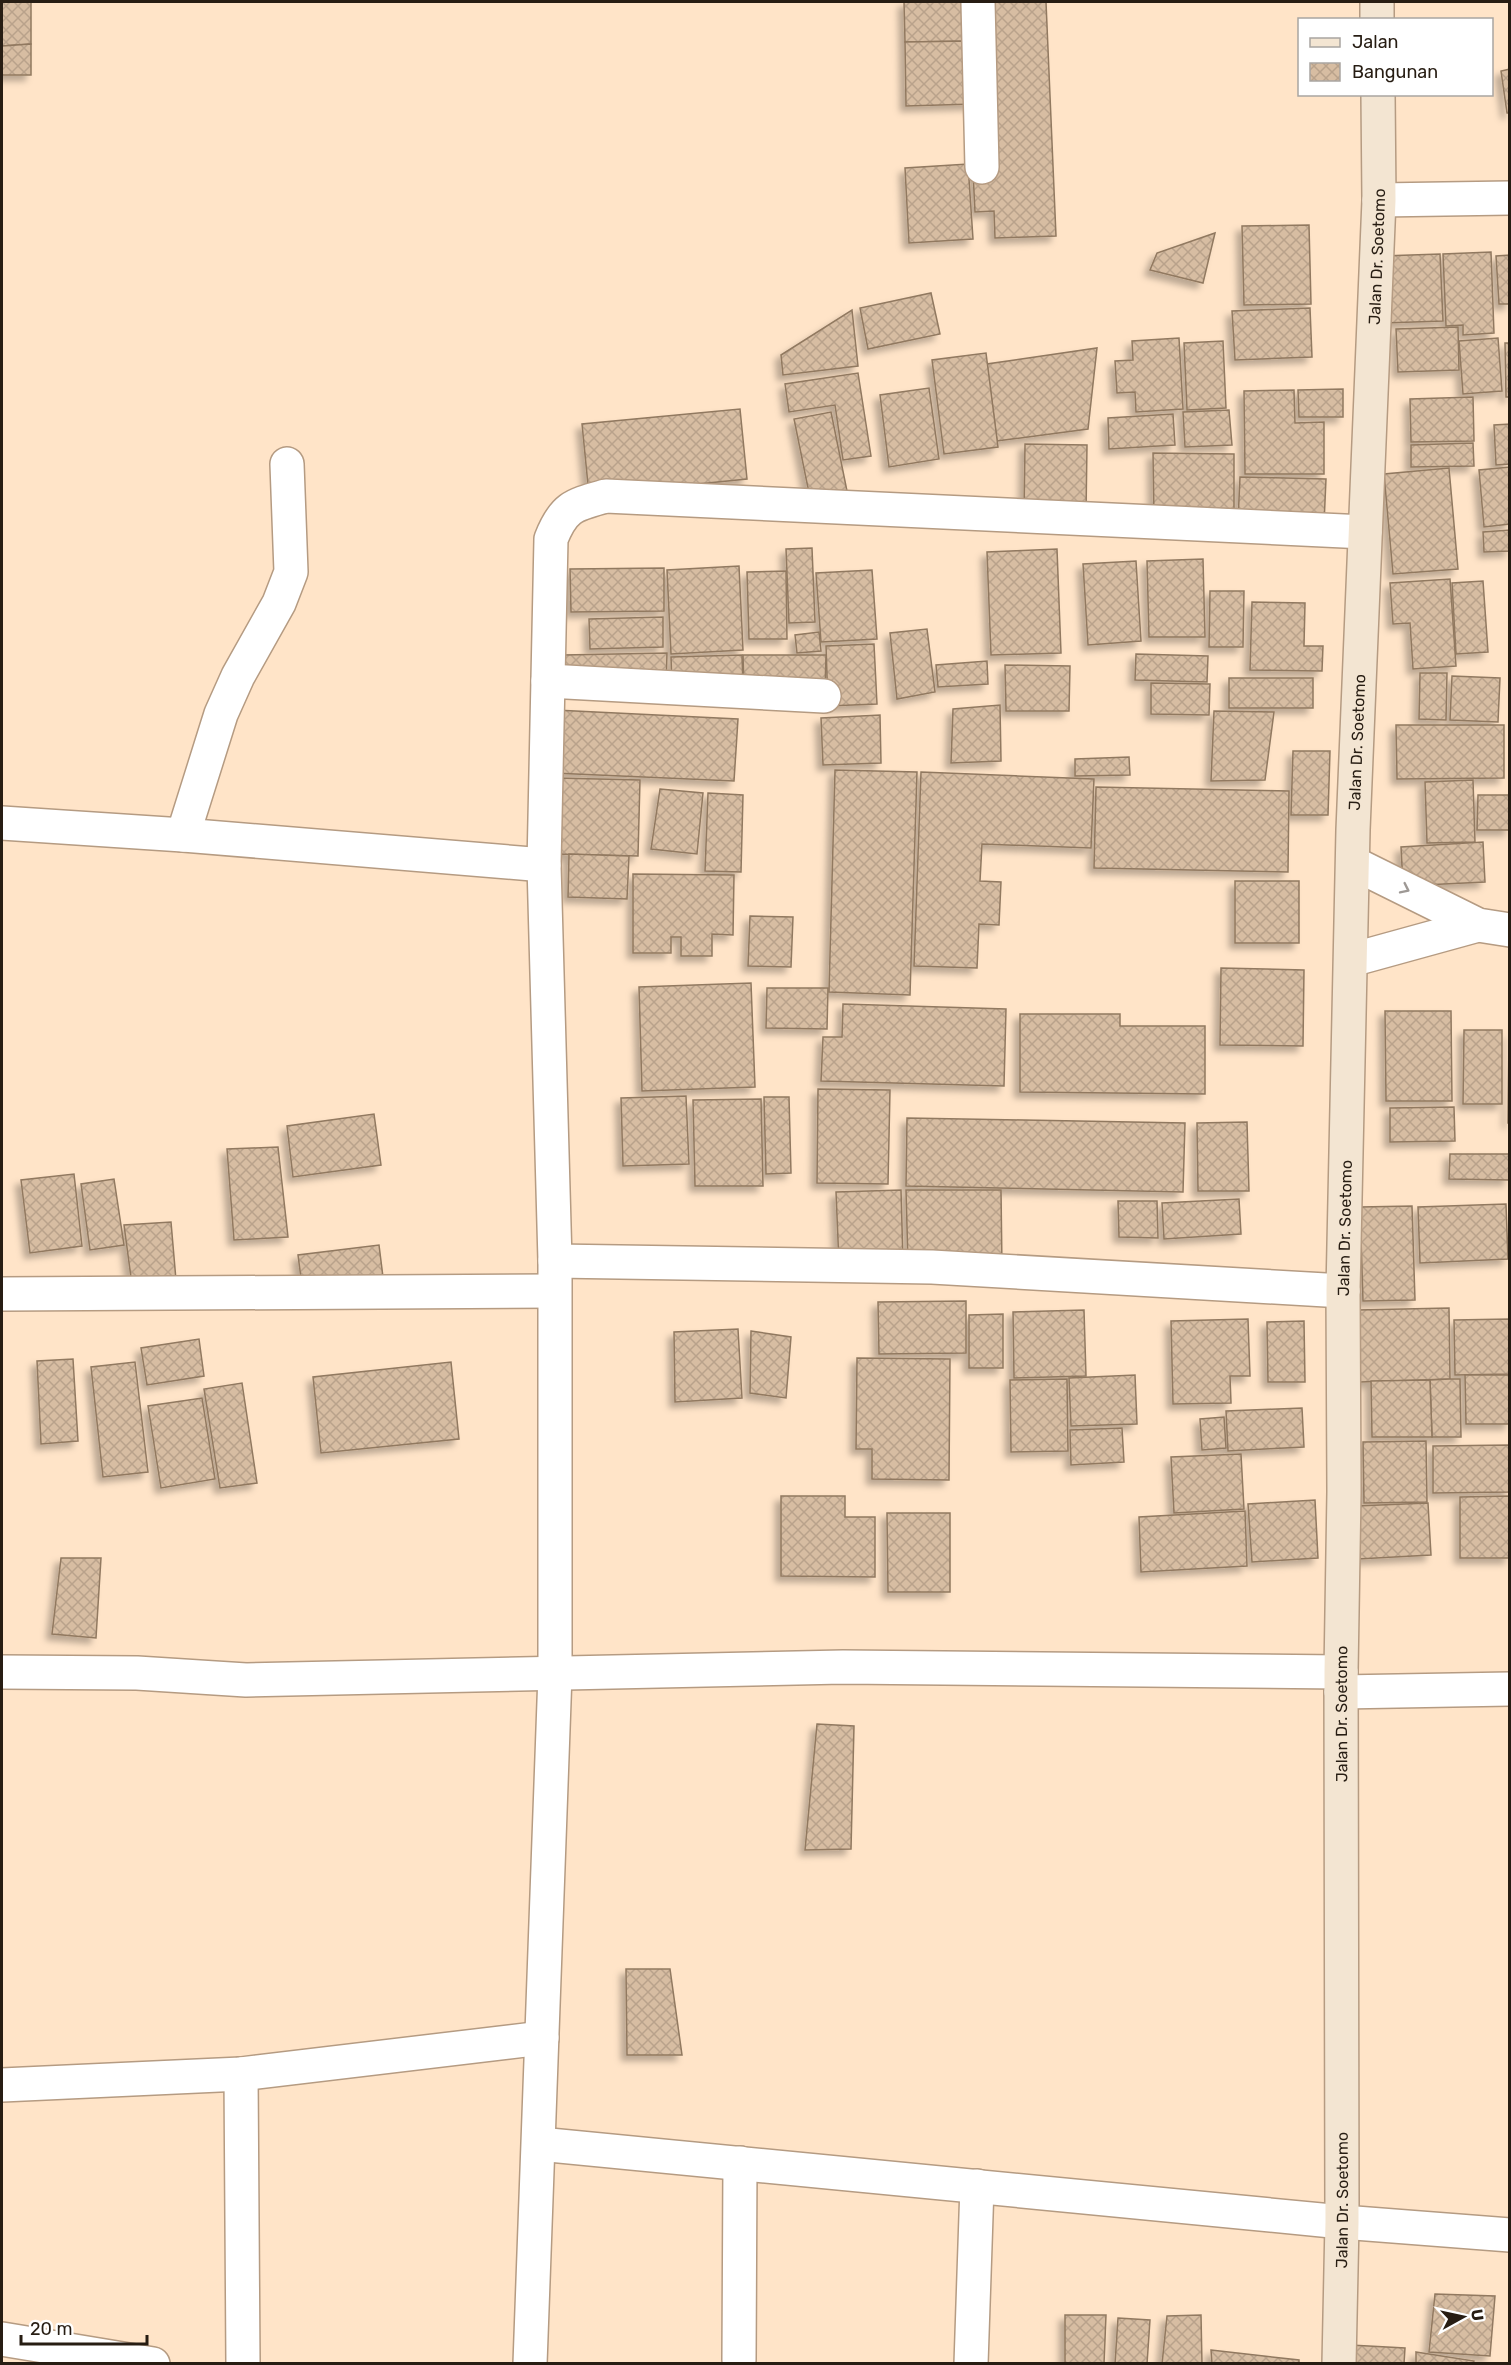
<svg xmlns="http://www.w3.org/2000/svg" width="1511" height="2365" viewBox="0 0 1511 2365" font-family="Rubik,sans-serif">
<defs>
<pattern id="building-cross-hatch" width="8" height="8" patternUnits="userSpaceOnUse" patternTransform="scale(1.5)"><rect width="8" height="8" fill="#d7bda2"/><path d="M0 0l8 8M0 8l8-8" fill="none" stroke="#b9a28b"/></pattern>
<filter id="shadow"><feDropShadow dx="-5.5" dy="5.5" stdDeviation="3" flood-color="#0004"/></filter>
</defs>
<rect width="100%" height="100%" fill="#ffe4c8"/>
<g fill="url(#building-cross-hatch)" stroke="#917960" stroke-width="1.5" filter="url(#shadow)">
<polygon points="2,2 31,2 31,44 2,46"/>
<polygon points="904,2 971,2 972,41 905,42"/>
<polygon points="987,2 1046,2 1056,236 995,238 994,211 975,212 973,172"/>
<polygon points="972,41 974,104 906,106 905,42"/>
<polygon points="31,44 31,75 2,75 2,46"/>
<polygon points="1510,69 1510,113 1507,113 1501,71"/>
<polygon points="968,164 973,239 909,243 905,168"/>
<polygon points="1309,225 1311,304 1244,305 1242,226"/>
<polygon points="1215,233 1203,283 1150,270 1157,253"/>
<polygon points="1491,252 1494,333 1463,335 1463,325 1446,326 1443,254"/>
<polygon points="1440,254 1443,321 1384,323 1382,256"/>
<polygon points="1510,255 1510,304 1499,304 1496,256"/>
<polygon points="931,293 940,334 868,349 860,308"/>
<polygon points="1310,308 1312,357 1235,360 1232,311"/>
<polygon points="852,310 858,366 783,375 781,355"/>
<polygon points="1458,327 1459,370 1398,372 1396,329"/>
<polygon points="1179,338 1183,409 1136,412 1135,392 1117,393 1115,361 1133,360 1132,341"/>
<polygon points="1498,338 1502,391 1463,394 1459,341"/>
<polygon points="1223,341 1226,408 1187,410 1184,343"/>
<polygon points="1505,343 1510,343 1510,397 1506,397"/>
<polygon points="1097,348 1088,429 997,441 987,364"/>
<polygon points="986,353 998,447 944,454 932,360"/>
<polygon points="858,373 871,456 843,460 835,405 789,412 785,384"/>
<polygon points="929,388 939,459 889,467 880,395"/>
<polygon points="1343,389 1343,417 1299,417 1298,390"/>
<polygon points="1294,390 1295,423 1324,422 1324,474 1245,474 1244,391"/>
<polygon points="1473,397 1474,441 1411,442 1410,399"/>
<polygon points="740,409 747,479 589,495 582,424"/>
<polygon points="1229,410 1232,445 1185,447 1183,412"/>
<polygon points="831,412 848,496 811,503 794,419"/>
<polygon points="1173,414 1175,445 1109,449 1108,418"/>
<polygon points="1510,424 1510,464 1496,465 1494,425"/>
<polygon points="1473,443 1474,466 1411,467 1411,445"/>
<polygon points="1025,444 1087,445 1086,514 1024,513"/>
<polygon points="1153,453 1234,454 1234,519 1154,519"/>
<polygon points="1510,467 1510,524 1484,527 1479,470"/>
<polygon points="1449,468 1458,569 1393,574 1384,474"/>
<polygon points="1240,477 1326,479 1324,524 1238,521"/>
<polygon points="1510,530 1510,551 1484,552 1483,532"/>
<polygon points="812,548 815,622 789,623 786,549"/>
<polygon points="1057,549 1061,653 991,655 987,552"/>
<polygon points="1203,559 1205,637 1149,637 1147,561"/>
<polygon points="1136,561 1141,641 1088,645 1083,564"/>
<polygon points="739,566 743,650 671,654 667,570"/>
<polygon points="664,568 664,611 571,612 570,569"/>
<polygon points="872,570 877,639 821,642 816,573"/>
<polygon points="786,571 787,639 749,639 747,572"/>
<polygon points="1450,579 1456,666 1413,669 1410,623 1393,624 1390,583"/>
<polygon points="1483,581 1488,652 1456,654 1452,583"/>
<polygon points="1210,591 1244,591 1243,647 1209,647"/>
<polygon points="1252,602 1305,603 1304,646 1323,646 1322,671 1250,670"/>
<polygon points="663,617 663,647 590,649 589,619"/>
<polygon points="927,629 935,692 897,699 890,633"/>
<polygon points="819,632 821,651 797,653 795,635"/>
<polygon points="874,644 877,704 828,706 826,646"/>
<polygon points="667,653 666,686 563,679 563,655"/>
<polygon points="1136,654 1208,656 1207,682 1135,680"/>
<polygon points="742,655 743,685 672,686 671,657"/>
<polygon points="743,655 826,655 825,689 744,689"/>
<polygon points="987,661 988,684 938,687 936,665"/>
<polygon points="1005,665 1070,666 1069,711 1006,711"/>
<polygon points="1420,673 1447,673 1446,720 1419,719"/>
<polygon points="1452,676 1500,678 1498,722 1450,720"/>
<rect x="1229" y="678" width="84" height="30"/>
<polygon points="1151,683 1210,684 1209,715 1151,714"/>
<polygon points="1000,705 1001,761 951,763 953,709"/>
<polygon points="555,710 738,719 734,781 553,773"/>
<polygon points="1214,711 1274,712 1265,780 1211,781"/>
<polygon points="880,715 881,763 823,765 821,718"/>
<polygon points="1396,725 1504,725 1504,778 1397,779"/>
<polygon points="1293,751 1330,751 1328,815 1291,815"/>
<polygon points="1129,757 1130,775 1075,776 1075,759"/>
<polygon points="835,770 917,772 910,995 829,992"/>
<polygon points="921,772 1094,779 1091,848 982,844 980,881 1001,882 999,925 979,924 977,968 914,966"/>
<polygon points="556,778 640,780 638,856 553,854"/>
<polygon points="1473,780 1475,842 1427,843 1425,782"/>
<polygon points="1096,787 1289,791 1288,872 1094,868"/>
<polygon points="660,789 703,793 697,854 651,849"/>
<polygon points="708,793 743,795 741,872 705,871"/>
<polygon points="1478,795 1510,795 1510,830 1477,830"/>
<polygon points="1483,842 1485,882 1403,886 1401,847"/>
<polygon points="569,854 629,856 627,899 568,897"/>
<polygon points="633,874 734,875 733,935 712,934 712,956 681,956 681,937 671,937 671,953 633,953"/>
<rect x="1235" y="881" width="64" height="62"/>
<polygon points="750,916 793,917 791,967 748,966"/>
<polygon points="1221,968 1304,970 1303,1046 1220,1045"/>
<polygon points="751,983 755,1087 642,1091 639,987"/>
<polygon points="767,988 828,988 827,1029 766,1028"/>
<polygon points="843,1004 1006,1009 1004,1086 821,1081 823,1037 842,1037"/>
<polygon points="1385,1011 1451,1011 1452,1101 1386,1101"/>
<polygon points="1020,1014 1120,1014 1120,1026 1205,1026 1205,1094 1020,1092"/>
<polygon points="1464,1030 1502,1030 1502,1104 1463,1104"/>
<polygon points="1509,1033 1510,1033 1510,1123 1508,1123"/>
<polygon points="818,1089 890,1090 888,1184 817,1183"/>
<polygon points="686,1096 689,1164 623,1166 621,1098"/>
<polygon points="764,1097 789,1097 791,1173 766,1174"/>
<polygon points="761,1099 763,1186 695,1186 693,1100"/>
<polygon points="1454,1107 1455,1141 1390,1142 1390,1108"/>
<polygon points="374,1114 381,1165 293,1177 287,1126"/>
<polygon points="907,1118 1185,1123 1183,1192 906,1186"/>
<polygon points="1247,1122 1249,1191 1198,1191 1197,1123"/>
<polygon points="278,1147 288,1237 234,1240 227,1149"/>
<polygon points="1450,1154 1510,1154 1509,1180 1449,1179"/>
<polygon points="74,1174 82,1246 30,1253 21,1180"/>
<polygon points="114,1179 124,1245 90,1250 81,1184"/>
<polygon points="901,1190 903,1262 839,1264 836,1192"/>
<polygon points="906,1190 1001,1190 1002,1268 908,1264"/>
<polygon points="1239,1199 1241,1234 1164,1239 1162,1203"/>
<polygon points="1118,1201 1157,1201 1158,1238 1119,1237"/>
<polygon points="1506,1204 1508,1259 1420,1263 1418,1207"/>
<polygon points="1412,1206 1415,1300 1363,1301 1360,1207"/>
<polygon points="171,1222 176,1280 132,1285 124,1225"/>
<polygon points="379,1245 383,1277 302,1286 298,1255"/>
<polygon points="966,1301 966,1353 879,1354 878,1302"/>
<polygon points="1449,1308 1450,1379 1360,1382 1358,1310"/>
<polygon points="1084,1310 1086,1376 1014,1378 1013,1312"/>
<polygon points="1003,1314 1003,1368 969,1368 969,1315"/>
<polygon points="1248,1319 1250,1376 1230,1376 1231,1403 1173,1404 1171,1321"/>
<polygon points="1510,1319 1510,1374 1455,1375 1454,1320"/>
<polygon points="1304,1321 1305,1382 1268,1382 1267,1322"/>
<polygon points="738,1329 742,1398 675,1402 674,1332"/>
<polygon points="751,1331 791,1337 786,1398 750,1393"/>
<polygon points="199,1339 204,1376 147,1385 141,1348"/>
<polygon points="857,1358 950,1359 949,1480 872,1479 872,1449 856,1449"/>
<polygon points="73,1359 78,1441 41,1444 37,1361"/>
<polygon points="135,1362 148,1472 103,1477 91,1367"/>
<polygon points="451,1362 459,1439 321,1453 313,1377"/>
<polygon points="1135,1375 1137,1424 1071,1426 1069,1378"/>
<polygon points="1465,1375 1510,1375 1510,1424 1466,1424"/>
<polygon points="1067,1379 1068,1451 1011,1452 1010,1380"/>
<polygon points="1450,1379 1460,1379 1461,1437 1432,1437 1430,1380"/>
<polygon points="1430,1380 1432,1437 1372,1437 1371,1381"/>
<polygon points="242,1383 257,1483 220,1488 204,1389"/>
<polygon points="202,1398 215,1479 161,1488 148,1406"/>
<polygon points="1302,1408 1304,1447 1228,1451 1226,1411"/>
<polygon points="1224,1417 1226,1448 1202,1450 1200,1419"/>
<polygon points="1122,1428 1124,1462 1071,1465 1070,1430"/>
<polygon points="1426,1441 1427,1502 1364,1503 1363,1442"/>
<polygon points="1510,1445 1510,1492 1433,1493 1433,1446"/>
<polygon points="1241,1454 1244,1509 1174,1513 1171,1457"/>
<polygon points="781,1496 845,1496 845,1517 875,1517 875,1577 781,1576"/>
<polygon points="1510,1496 1510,1558 1460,1558 1460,1497"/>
<polygon points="1315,1500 1318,1558 1252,1562 1248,1504"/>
<polygon points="1428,1503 1431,1555 1358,1559 1356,1506"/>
<polygon points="1245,1511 1247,1566 1141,1572 1139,1517"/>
<polygon points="887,1513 950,1513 950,1592 888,1592"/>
<polygon points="61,1558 101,1558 96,1638 52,1634"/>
<polygon points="817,1724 854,1726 851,1849 805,1850"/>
<polygon points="626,1969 670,1969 682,2055 627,2055"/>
<polygon points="1435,2294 1495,2296 1490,2356 1429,2352"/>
<polygon points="1065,2315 1106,2315 1104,2364 1065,2364"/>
<polygon points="1201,2315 1202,2364 1162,2364 1167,2316"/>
<polygon points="1118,2318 1150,2320 1147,2364 1115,2364"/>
<polygon points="1350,2345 1405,2348 1404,2364 1351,2364"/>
<polygon points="1211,2350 1299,2360 1299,2364 1212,2364"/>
<polygon points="1416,2352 1474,2361 1473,2364 1416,2364"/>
</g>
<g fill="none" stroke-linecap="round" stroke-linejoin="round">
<defs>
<g id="street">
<polyline points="978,2 982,167"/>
<polyline points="1379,200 1510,198"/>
<polyline points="548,681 824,696"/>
<polyline points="2,823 183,835 544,865"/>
<polyline points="183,835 221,714 238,676 279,603 291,572 287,464"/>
<polyline points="1353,863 1478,925 1510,930"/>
<polyline points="1351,960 1478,925"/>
<polyline points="555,1261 932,1267 1343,1291"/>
<polyline points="2,1294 554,1291"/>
<polyline points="2,1672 137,1673 246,1680 843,1667 1341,1672"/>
<polyline points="1341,1692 1510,1689"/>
<polyline points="241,2074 243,2364"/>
<polyline points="2,2085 241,2074 542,2038"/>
<polyline points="539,2144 1342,2222 1510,2235"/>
<polyline points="2,2339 153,2364"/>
<polyline points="739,2360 740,2163"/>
<path d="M530,2364L555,1674V1261L544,865L551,539C564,506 574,505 606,496L1365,532"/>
<polyline points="971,2364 977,2186"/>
</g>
<g id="secondary">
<polyline points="1377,2 1377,20"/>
<path id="s1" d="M1339,2364L1342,2222L1341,1672L1344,1492L1343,1291L1353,830L1379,200L1378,94"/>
</g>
</defs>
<use href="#street" stroke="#b59b82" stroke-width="36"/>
<use href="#secondary" stroke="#b59b82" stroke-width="36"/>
<use href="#street" stroke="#fff" stroke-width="33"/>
<use href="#secondary" stroke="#f3e5d2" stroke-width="33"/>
</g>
<defs><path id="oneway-chevron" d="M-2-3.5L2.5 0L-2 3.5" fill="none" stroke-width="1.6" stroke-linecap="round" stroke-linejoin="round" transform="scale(1.5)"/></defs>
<use stroke="#9e9995" href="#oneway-chevron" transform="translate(1405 889) rotate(26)"/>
<g text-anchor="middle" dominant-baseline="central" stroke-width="6" stroke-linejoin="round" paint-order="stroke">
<g font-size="16" fill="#271d13" stroke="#fff">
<text stroke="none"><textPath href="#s1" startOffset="2108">Jalan Dr. Soetomo</textPath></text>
<text stroke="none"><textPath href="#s1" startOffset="1622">Jalan Dr. Soetomo</textPath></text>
<text stroke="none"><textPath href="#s1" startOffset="1136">Jalan Dr. Soetomo</textPath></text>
<text stroke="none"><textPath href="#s1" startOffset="650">Jalan Dr. Soetomo</textPath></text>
<text stroke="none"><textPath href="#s1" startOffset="164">Jalan Dr. Soetomo</textPath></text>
</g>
</g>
<rect width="1511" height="2365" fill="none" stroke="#271d13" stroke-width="6"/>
<rect x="1298" y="18" width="195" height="78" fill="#ffffff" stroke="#a9a5a1" stroke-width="1.5"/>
<rect x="1310" y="38" width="30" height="9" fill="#f3e5d2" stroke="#a9a5a1" stroke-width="1.5"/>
<text x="1352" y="48" font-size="18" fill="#271d13">Jalan</text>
<rect x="1310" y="63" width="30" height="18" fill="url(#building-cross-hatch)" stroke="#a9a5a1" stroke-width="1.5"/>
<text x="1352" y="78" font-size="18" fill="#271d13">Bangunan</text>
<g transform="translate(1463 2317) rotate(82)" stroke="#ffffff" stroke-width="4.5" paint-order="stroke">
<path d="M0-4.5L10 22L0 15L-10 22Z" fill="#271d13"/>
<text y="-9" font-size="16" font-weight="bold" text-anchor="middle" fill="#271d13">U</text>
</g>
<path d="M21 2335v9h126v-9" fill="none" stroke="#271d13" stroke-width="3"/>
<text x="30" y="2335" font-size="18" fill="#271d13" stroke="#ffffff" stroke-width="4.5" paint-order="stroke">20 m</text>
</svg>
